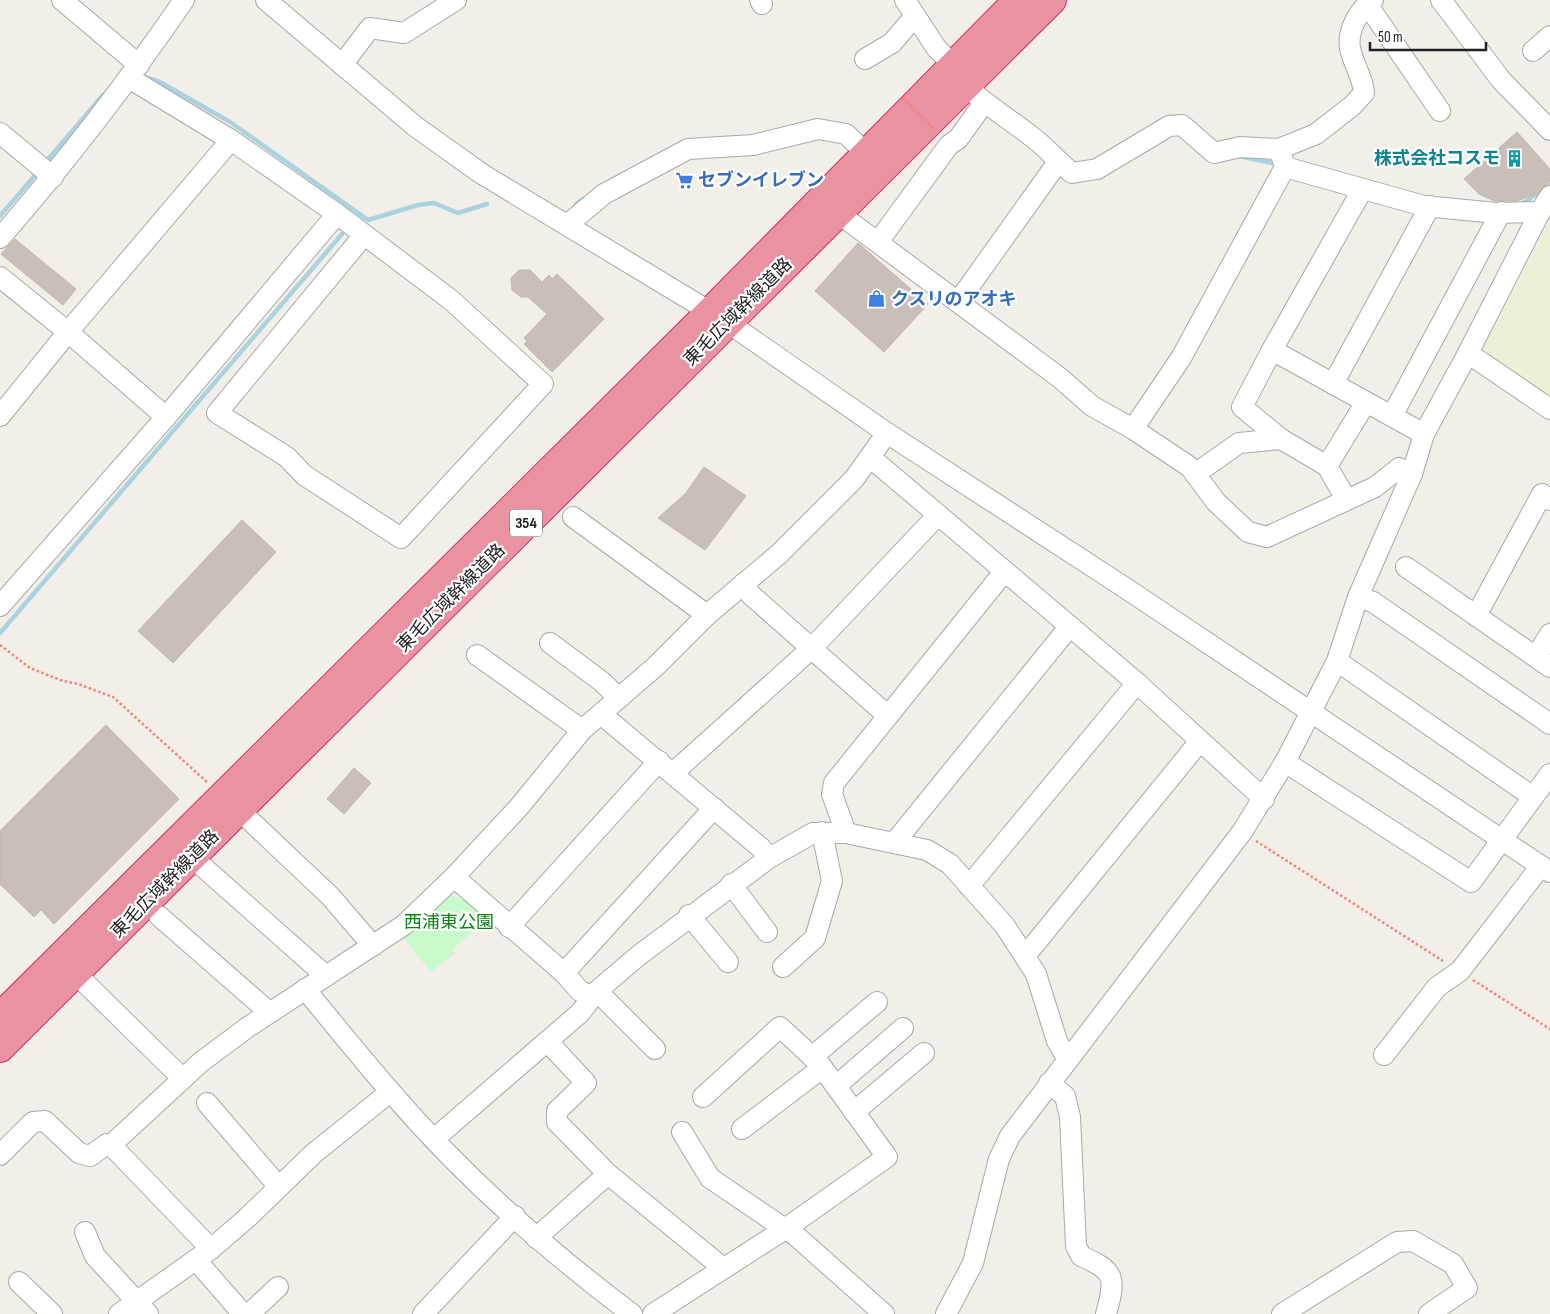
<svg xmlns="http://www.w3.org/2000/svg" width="1550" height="1314" viewBox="0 0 1550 1314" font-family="'Sofia Sans Condensed','Noto Sans JP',sans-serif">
<rect width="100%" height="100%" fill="#f2efe9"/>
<polygon fill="#eef0d5" points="1550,221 1550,399 1481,351"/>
<path fill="#c8facc" d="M446,895L466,899L487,918L452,950L455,953L431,972L404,938C420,925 431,908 446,895Z"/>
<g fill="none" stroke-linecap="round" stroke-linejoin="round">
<g stroke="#aad3df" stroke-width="4.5">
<polyline points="145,77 160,82 230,122 368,220 418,205 434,203 458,213 487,204"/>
<polyline points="1238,156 1277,164"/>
<polyline points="44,164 104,94"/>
<polyline points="576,204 583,199"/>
<polyline points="1520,205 1550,185"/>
<polyline points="0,216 38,172"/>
<polyline points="0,633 342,234"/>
</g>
</g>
<g fill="#c7bfb8" stroke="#c4b6ab">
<polygon points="1517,132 1550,169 1550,181 1538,193 1517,201 1494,201 1479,194 1464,179"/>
<polygon points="15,239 76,289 63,305 1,254"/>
<polygon points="858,243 928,304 884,352 815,291"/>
<polygon points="519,270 530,270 542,282 549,275 552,279 557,274 604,319 552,372 524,344 527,341 524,338 547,314 528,297 521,297 512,290 511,278"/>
<polygon points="704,467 746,496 705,550 658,518 686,493"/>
<polygon points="242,520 276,552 173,663 138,631"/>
<polygon points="106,725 179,799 54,924 41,910 34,917 0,884 0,831"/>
<polygon points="354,768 371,783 344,814 327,799"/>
</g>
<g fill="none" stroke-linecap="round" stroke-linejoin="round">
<defs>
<g id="minor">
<polyline points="62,0 139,65"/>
<polyline points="266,0 416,127 482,174 727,322 887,433 1127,589 1550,872"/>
<polyline points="760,0 762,4"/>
<polyline points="905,0 937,49 953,64"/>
<polyline points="1441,0 1501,80 1550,130"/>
<polyline points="1367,4 1440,111"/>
<polyline points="1533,51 1550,36"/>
<polyline points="865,59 892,43 915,16"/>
<polyline points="342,65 370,28 404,33 456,0"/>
<polyline points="129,78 231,140 337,214 451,300 543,384 401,538 304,475 287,457 217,413 364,235"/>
<path d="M966,86C986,105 1009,119 1031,136C1046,147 1057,161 1072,173L1097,169L1169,126L1182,125L1214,153L1240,147L1279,149L1316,134L1352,106L1364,93C1363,77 1353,64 1350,48C1347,31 1359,9 1373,0"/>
<polyline points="0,133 53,177"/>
<polyline points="1281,155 1285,167 1424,206 1496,213 1540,212"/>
<polyline points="838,213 1060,378 1092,406 1133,429 1190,467 1216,502 1248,532 1267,537 1375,487 1399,468 1412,474"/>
<polyline points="567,225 604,194 688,149 753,145 818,129 846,134 866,153"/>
<path d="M0,238C66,162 127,83 184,0"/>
<polyline points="878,242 949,145 958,139 984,103"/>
<polyline points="0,277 68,332 0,416"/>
<polyline points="958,302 1058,162"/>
<polyline points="1272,350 1362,190"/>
<polyline points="1467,355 1478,360 1550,409"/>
<polyline points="1333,384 1430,206"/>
<polyline points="1392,416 1501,212"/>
<polyline points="166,417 68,332 231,140"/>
<polyline points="1133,429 1181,358 1285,167"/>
<polyline points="1281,439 1242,407 1272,350 1424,434"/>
<polyline points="871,458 1137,683 1264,799"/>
<polyline points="1327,466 1366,402"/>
<polyline points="1195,474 1239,443 1281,439 1327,466 1346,499"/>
<polyline points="573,517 707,615"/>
<polyline points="1406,567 1550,667"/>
<polyline points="744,583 751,595 888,716"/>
<polyline points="1358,597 1373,602 1550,724"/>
<polyline points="0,606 166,417 337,214"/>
<polyline points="1476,616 1542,494 1550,500"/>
<polyline points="550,643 601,681 619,698"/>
<polyline points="477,655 582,730"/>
<polyline points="1536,657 1550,634"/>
<polyline points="1337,661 1533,797"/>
<polyline points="601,714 761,848 769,858"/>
<polyline points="1285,762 1471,882 1550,774"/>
<polyline points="673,773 812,648 938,515"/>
<polyline points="239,810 330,896 373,946"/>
<polyline points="846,833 832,794 834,783 1004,572"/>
<polyline points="894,843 1070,626"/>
<polyline points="202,866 326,976"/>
<polyline points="454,877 564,973 580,991 593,997"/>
<polyline points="731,884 767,932"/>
<polyline points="969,886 1137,683"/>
<polyline points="689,915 728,962"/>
<polyline points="159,916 269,1012"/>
<polyline points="509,927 659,761"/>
<polyline points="1025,956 1200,741"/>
<polyline points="783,967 815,938 832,881 822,832"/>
<polyline points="75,973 182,1078"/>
<polyline points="564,973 714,808"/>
<path d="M305,989C333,1023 361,1058 390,1091C461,1174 544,1248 632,1314"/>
<polyline points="597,991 655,1049"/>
<polyline points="1384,1055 1437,987 1460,971 1541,866"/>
<polyline points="812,1057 877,1002"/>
<path d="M1049,1083L1065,1096L1070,1117L1076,1246L1081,1256C1116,1271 1116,1278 1106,1314"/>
<polyline points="836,1086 903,1028"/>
<polyline points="207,1103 279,1187"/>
<polyline points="854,1112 924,1053"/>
<polyline points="742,1129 822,1068"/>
<polyline points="682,1132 710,1178 785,1229 887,1157 819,1063 780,1027 703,1097"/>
<polyline points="434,1139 580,1013 597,991 638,956 769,858 813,833 846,833 927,850 950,864 1005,926 1036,974 1057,1041 1068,1060"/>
<polyline points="111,1145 201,1062 248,1027 404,925 454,877 519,807 582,730 656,666 707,615 779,554 854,479 887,433"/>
<polyline points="0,1155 33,1122 45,1121 79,1153 90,1156 107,1144 111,1145 211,1249"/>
<polyline points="608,1174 723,1268"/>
<polyline points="85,1232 95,1256 148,1314"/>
<polyline points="536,1238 608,1174 557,1122 557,1111 586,1083 548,1042"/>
<polyline points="196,1260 243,1314"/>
<polyline points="19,1282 52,1314"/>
<polyline points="119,1314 211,1249 247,1218 313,1154 390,1092"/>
<polyline points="249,1314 278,1287"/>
<polyline points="423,1314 515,1216"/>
<polyline points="653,1314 785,1229 795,1235 884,1314"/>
<polyline points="946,1314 973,1263 999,1159 1010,1136 1242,832 1285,762 1337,661 1358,597 1412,474 1424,434 1467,355 1540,212 1550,196"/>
<polyline points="1282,1314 1397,1242 1413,1241 1453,1264 1467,1288 1429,1314"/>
</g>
<g id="highway">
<polyline points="0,1017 710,312 1018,0"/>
<polyline points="0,1048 1052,0"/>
</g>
</defs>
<use href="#minor" stroke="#a9a9a9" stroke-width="22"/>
<use href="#highway" stroke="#dc2a67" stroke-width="30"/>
<g stroke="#fa8072" stroke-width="2.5" stroke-dasharray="2.5 2.5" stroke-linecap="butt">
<polyline points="0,645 30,668 63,681 78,684 113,697 208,783"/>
<polyline points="1256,841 1443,961"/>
<polyline points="1473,980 1550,1029"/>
</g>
<use href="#minor" stroke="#fff" stroke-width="20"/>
<use href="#highway" stroke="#e892a2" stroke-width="28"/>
<polyline stroke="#fa8072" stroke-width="2.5" stroke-dasharray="2.5 2.5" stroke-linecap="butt" points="903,98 935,130"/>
</g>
<defs>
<symbol id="building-bare" viewBox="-9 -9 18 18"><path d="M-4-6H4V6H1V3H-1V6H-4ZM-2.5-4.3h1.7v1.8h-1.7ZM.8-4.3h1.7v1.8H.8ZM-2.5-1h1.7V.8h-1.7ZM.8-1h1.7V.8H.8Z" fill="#0f9aa8" stroke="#fff" stroke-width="2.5" paint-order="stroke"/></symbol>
<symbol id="supermarket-bare" viewBox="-9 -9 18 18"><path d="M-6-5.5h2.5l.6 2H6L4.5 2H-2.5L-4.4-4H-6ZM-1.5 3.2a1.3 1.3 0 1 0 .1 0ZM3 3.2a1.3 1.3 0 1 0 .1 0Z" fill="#3f7fe0" stroke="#fff" stroke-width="2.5" paint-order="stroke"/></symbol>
<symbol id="shop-bare" viewBox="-9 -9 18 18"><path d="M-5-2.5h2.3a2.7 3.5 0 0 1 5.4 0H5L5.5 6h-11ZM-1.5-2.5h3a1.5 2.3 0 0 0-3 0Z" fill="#3f7fe0" stroke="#fff" stroke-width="2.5" paint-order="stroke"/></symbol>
</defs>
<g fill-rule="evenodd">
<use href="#building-bare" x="1502" y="146" width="25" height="25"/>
<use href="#supermarket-bare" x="672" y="168" width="25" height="25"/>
<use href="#shop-bare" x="864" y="286" width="25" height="25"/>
</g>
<g text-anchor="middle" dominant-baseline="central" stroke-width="4.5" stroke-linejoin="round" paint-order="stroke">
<rect fill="#fff" stroke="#646464" stroke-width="1" x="510" y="509.5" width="32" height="27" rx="4"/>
<g font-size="16" font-weight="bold" fill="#222">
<text x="526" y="523">354</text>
</g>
<g font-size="18" font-weight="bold" fill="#0d838f" stroke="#fff" text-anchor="end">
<text x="1500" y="158">株式会社コスモ</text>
</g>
<g font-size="18" font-weight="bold" fill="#366cbe" stroke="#fff" text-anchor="start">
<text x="698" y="180">セブンイレブン</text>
<text x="891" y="299">クスリのアオキ</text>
</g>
<g font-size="18" fill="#222" stroke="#fff">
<text transform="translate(738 312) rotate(-45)">東毛広域幹線道路</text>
<text transform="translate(451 598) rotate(-45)">東毛広域幹線道路</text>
<text transform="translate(165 884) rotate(-45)">東毛広域幹線道路</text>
</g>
<g font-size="18" fill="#0c8416" stroke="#fff">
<text x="449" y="922">西浦東公園</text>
</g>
</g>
<path d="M1370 42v8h116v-8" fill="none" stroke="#222222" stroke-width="2.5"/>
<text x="1378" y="42" font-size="15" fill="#222222" stroke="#ffffff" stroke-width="4" paint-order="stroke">50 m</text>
</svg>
